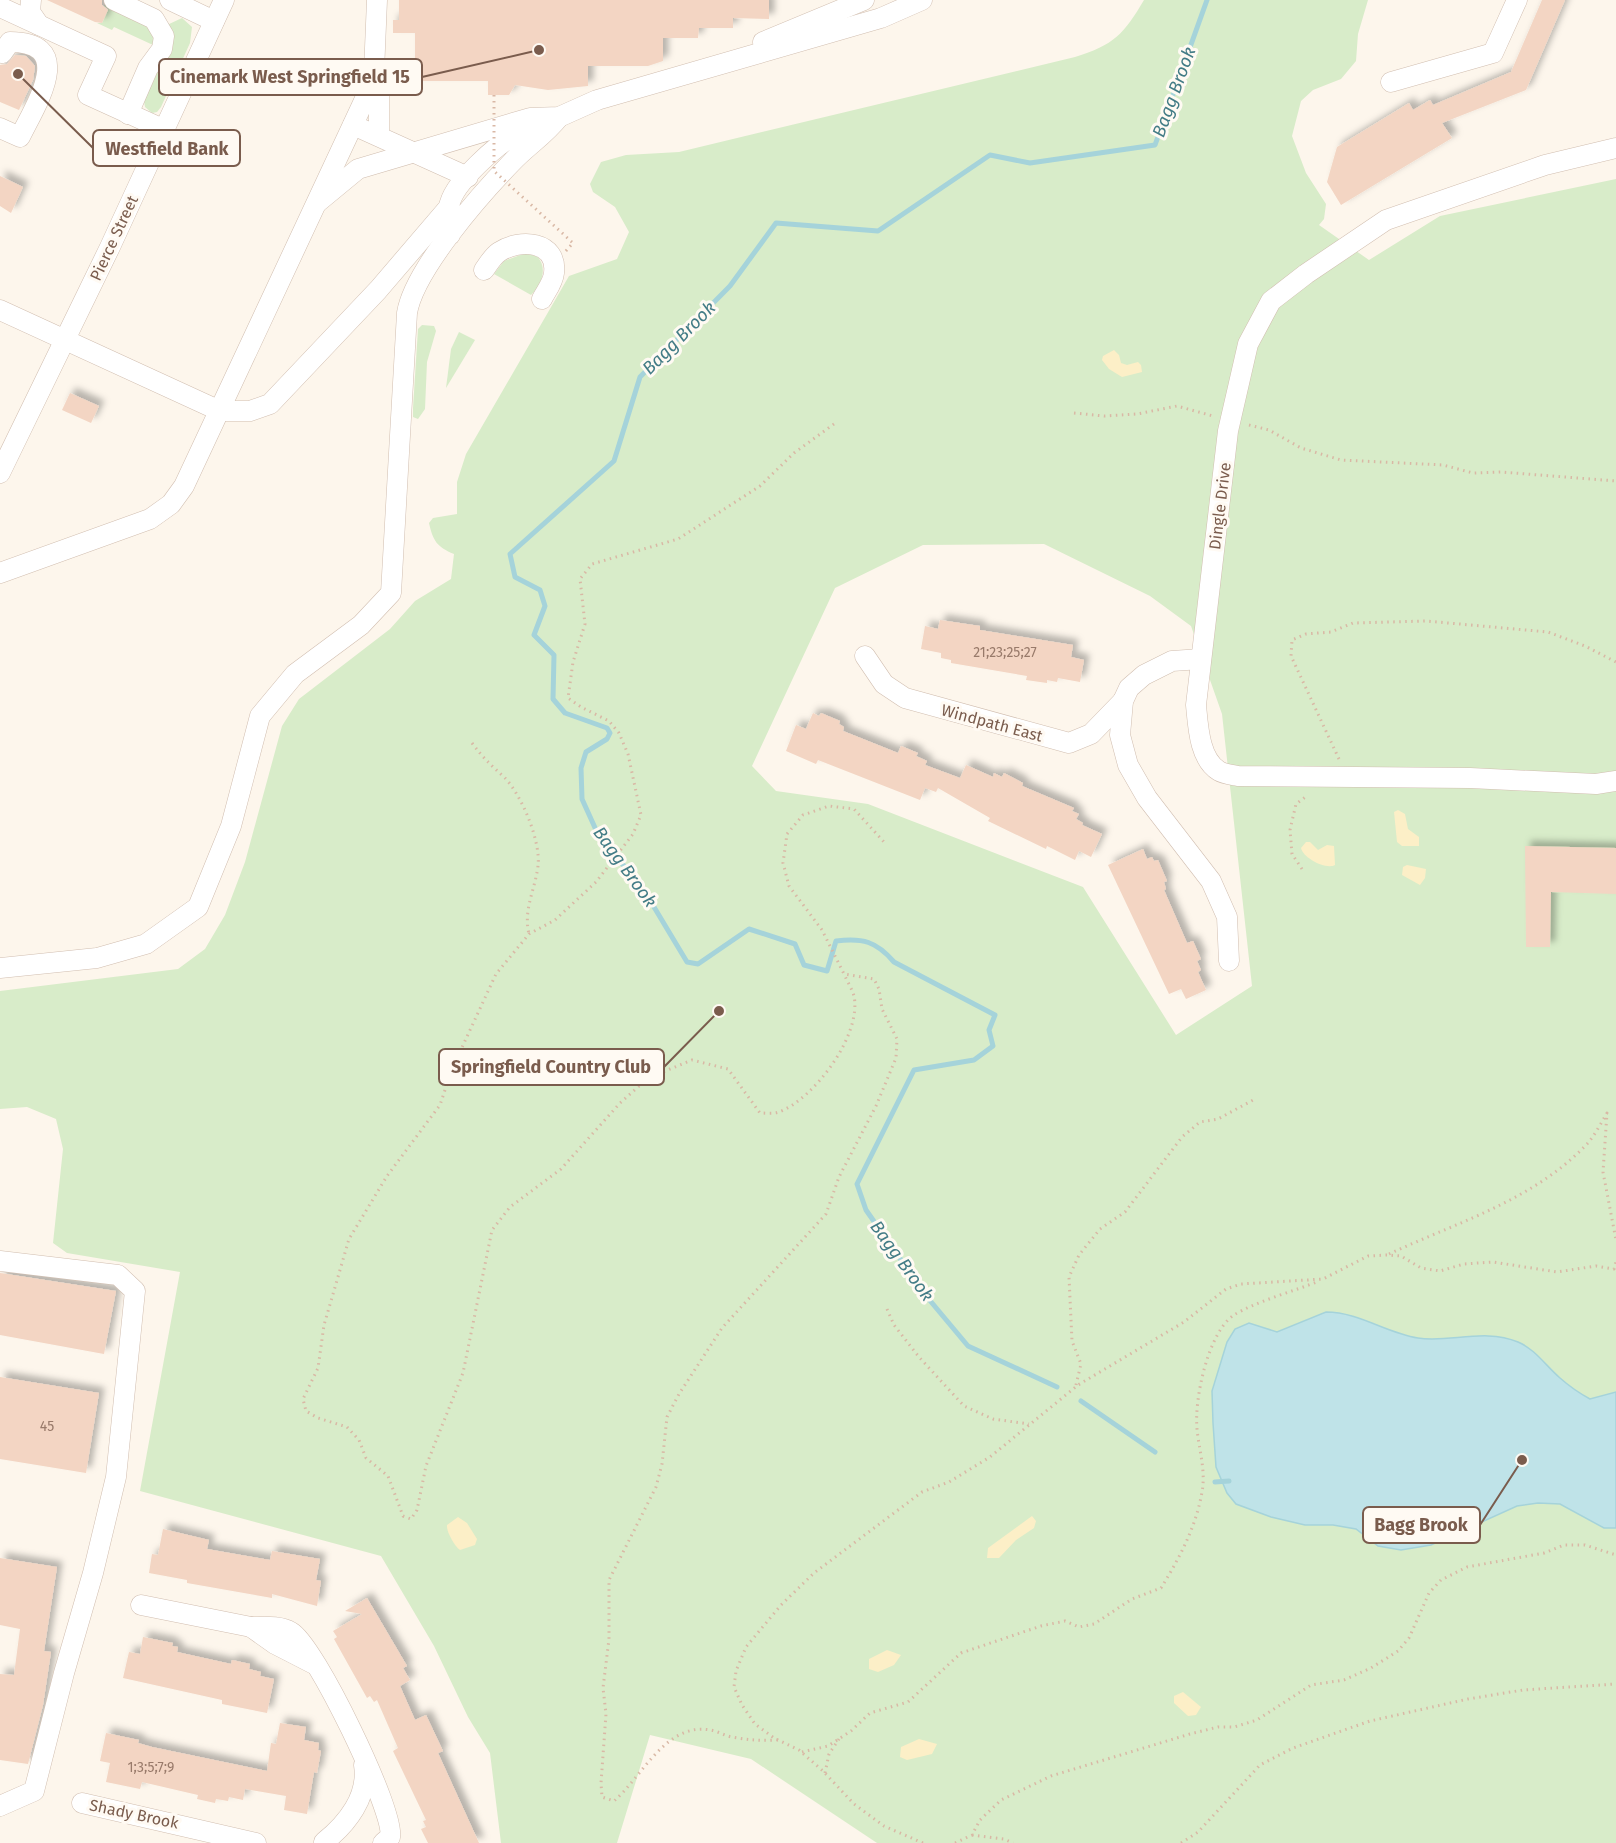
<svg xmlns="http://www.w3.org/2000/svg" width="1616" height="1843" viewBox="0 0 1616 1843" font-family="'Fira Sans',sans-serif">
<defs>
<filter id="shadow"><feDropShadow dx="5.5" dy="-5.5" stdDeviation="3" flood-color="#0004"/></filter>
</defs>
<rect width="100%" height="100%" fill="#fdf6ec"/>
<g fill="#d8ecc9" fill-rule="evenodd">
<path d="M1144,0H1368L1358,34L1356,61L1341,79L1313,90L1301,101L1292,136L1306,173L1326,204L1324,219L1319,225L1369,260L1440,216L1616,179V1843H877L751,1759L650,1735L617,1843H501L490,1753L468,1717L434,1646L381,1556L140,1491L180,1272L67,1253L53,1243L63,1149L56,1119L27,1107L0,1109V991L178,969L205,949L225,915L245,862L282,726L299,699L390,629L415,601L451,579L454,554C437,547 433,541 429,523L433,518L457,514V482L466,454L569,276L617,259L629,232L615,207L593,192L590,184L601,162L626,155L679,152L1075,57C1114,45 1124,34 1144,0ZM1044,544L1150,596L1191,626L1222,714L1252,986L1176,1035L1083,887L868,804L776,791L752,766L835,588L923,545Z"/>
<polygon points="106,3 148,23 156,34 153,45 114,27 112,30 97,23 102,23 108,9 104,6"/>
<polygon points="182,18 192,27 190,43 161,107 157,112 152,113 145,107 144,101 160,67 167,25"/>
<path d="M526,253L538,257C548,270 541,285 531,295L494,274L504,261Z"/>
<polygon points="422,325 434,326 436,331 427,362 425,409 418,419 413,417 413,408 418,329"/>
<polygon points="459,332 475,340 446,388 451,349"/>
</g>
<g fill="#fcefc7">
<polygon points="1114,350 1119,355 1121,363 1127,365 1138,362 1141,365 1142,372 1122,377 1109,369 1102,360 1103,356"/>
<polygon points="1398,810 1405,814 1408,829 1419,837 1419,846 1402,846 1397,842 1394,812"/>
<path d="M1306,842H1310L1318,850L1327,845L1334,846L1335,865C1326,870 1303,858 1301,848Z"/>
<polygon points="1407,865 1426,869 1425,878 1420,885 1402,875 1403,867"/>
<polygon points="1032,1516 1036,1521 1034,1528 1016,1540 999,1558 987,1558 988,1548"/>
<path d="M458,1517L467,1523L477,1539L475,1545L460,1550C455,1547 446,1531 447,1525Z"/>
<polygon points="887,1650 901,1655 894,1665 878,1672 869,1669 869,1659"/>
<polygon points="1183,1692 1201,1707 1196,1715 1188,1716 1174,1703 1174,1696"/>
<polygon points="919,1739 937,1744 932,1754 907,1760 900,1757 901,1747"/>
</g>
<path fill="#bfe3e8" stroke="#a5d3da" stroke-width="1.5" d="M1326,1312C1359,1312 1386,1333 1418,1338C1449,1343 1485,1328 1518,1342C1535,1349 1546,1366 1560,1378C1569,1386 1579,1393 1590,1399L1616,1392V1528H1604L1560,1504L1538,1503L1517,1506L1431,1545L1401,1550L1378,1546L1356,1529L1333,1525H1305L1271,1517L1236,1504L1227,1493L1216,1467L1213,1423L1212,1391L1227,1342L1235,1329L1249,1323L1277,1332Z"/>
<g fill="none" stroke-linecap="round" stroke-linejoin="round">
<g stroke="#a5d3da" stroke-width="5">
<path d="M1057,1387L968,1346L927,1297L866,1210L857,1184L914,1070L974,1060L993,1046L989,1030L995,1015L894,962C876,941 863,938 836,941L827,971L804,965L795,944L749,929L698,964L687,962L639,882L601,841L582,799L581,768L586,752L607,739L610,733L607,728L565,713L553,699L554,655L534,635L545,606L540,590L515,577L510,554L614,461L640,377L730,286L776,223L878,231L990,155L1030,163L1155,145L1207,0"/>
<polyline points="1081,1401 1155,1452"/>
<polyline points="1215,1482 1229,1481"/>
</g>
</g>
<g fill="#f3d5c3" filter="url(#shadow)">
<polygon points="47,0 102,0 102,5 108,10 102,23 95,22"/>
<polygon points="399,0 769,0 769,19 733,18 733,28 699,28 698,38 663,38 663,61 648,66 588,66 588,86 548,90 515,85 509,95 488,95 488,81 415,81 415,33 393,33 393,20 399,20"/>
<polygon points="1542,0 1565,0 1526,90 1442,123 1452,138 1341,205 1327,182 1337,147 1409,103 1413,110 1430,100 1433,105 1511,72"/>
<polygon points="15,55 26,56 35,66 33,80 19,110 0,102 0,65 7,64"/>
<polygon points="0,176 23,187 11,213 0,206"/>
<polygon points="70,393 99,406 91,423 62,410"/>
<polygon points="940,620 980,626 980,630 1073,645 1071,657 1084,660 1080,682 1058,678 1057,682 1047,680 1047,683 1026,680 1027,676 951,663 951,660 941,658 941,653 921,649 925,626 938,629"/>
<polygon points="813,713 819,716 821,713 840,721 839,724 844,727 843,731 898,753 901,746 918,753 916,756 927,761 925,765 960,778 966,765 993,777 994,773 1002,777 1004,773 1023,783 1022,786 1074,808 1072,811 1079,814 1076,819 1083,823 1082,825 1102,834 1091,857 1079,851 1075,860 1047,846 1046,849 988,821 990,818 938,788 936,792 925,788 920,800 818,760 816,764 786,751 796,725 806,729"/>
<polygon points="1525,846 1616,848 1616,894 1551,892 1550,947 1526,947"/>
<polygon points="1143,849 1147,859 1152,857 1154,861 1158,860 1167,881 1164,882 1166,889 1164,890 1187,943 1193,941 1201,959 1197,961 1201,970 1198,972 1206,990 1186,999 1181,989 1169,994 1108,865"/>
<polygon points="0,1273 116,1291 104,1354 0,1335"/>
<polygon points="0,1377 99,1393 86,1473 0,1459"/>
<polygon points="163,1529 209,1540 207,1549 270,1560 272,1551 320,1559 316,1580 321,1581 317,1606 272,1594 272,1598 187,1583 187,1580 149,1573 152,1554 158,1555"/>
<polygon points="0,1558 57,1567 44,1651 51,1652 43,1705 28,1764 0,1760 0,1674 14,1675 20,1629 0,1625"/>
<polygon points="367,1598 407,1666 403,1668 410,1680 400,1686 415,1720 426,1715 443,1751 438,1753 479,1843 428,1843 421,1829 426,1827 423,1821 426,1820 393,1751 398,1748 377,1700 374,1702 370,1696 367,1698 334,1639 337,1637 333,1631 362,1614 345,1611"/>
<polygon points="143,1637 173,1643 172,1646 178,1647 177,1652 231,1664 232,1660 250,1664 249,1669 261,1672 260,1676 274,1679 267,1713 222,1704 222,1700 123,1678 129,1652 140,1654"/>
<polygon points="280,1723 306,1727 304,1740 319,1743 318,1750 321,1751 317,1773 314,1772 307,1814 284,1810 286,1796 245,1789 243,1800 229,1797 228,1801 216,1799 215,1803 197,1799 198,1795 142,1782 140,1789 106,1782 110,1763 100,1761 106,1733 139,1740 138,1743 152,1747 267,1771 271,1743 276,1744"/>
</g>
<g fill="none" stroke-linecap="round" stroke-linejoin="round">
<defs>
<g id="minor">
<polyline points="31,0 30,12 39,25"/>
<polyline points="114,0 154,19 164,36 162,49 148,68 128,114"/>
<polyline points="170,0 214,21"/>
<polyline points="0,7 106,56 88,95 165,130"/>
<polyline points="763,42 864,0"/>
<polyline points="375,75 379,86 379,136"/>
<polyline points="1391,82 1493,53 1517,0"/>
<polyline points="353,125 468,177"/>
<path d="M0,128L20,137C35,106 78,42 10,42L2,53"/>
<path d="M1616,148L1545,165L1386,220L1306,274L1271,301L1248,344L1228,431L1196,705C1198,725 1199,759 1219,771C1224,774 1233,775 1238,776L1470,778L1596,784L1616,781"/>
<polyline points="318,202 358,169 530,118 559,117 597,100 881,18 922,0"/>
<path d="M484,270C489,263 493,256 499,252C520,238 558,241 554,273C553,283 546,291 542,299"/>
<polyline points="0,310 220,411 250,411 270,404 378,290 449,207"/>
<polyline points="0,473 110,247 224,0"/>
<polyline points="0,573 150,519 171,504 184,486 371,86 374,72 377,0"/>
<polyline points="865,656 884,684 905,698 1069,743 1091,734 1123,701"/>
<polyline points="1201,659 1172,661 1144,675 1129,688 1123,701 1120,735 1128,765 1147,798 1211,881 1227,917 1229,961"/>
<path d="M0,968L97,958L146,944L198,907L231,826L260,716L295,674L361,625L391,593L407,313C414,270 480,195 512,162C527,146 545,135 559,117C546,122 531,125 519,132C499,143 452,183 449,207C448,215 450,226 450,235"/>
<polyline points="0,1261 118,1275 135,1291 116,1477 93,1573 64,1673 34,1791 0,1806"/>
<polyline points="141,1605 251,1627"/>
<path d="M314,1664L275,1644L251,1627C263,1627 280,1625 291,1632C314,1644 396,1813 390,1837L383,1843"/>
<polyline points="82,1803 256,1843"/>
<path d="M324,1842C347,1824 369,1796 364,1765"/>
</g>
</defs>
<use href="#minor" stroke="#d1beb0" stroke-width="21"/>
<g stroke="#d9b8a5" stroke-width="3" stroke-dasharray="1.5 4.5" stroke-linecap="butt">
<polyline points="1074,413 1104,416 1137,414 1177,406 1213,416"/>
<path d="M834,424L794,453L760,486L678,539L592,564L580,579L585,624L573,662L568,698L581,707L609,721L619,733L628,754L641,815L633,834L596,882L555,920L529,934L496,974L452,1069L440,1105L387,1176L349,1239L324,1325L318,1368L303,1399L306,1411L318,1418L347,1427L359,1440L366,1458L388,1476L403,1516L411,1519L417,1510L426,1466L463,1373L492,1230L510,1207L561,1169L620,1103L647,1079L670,1069L692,1060L728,1069L760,1113C766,1113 773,1114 779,1112C814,1099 862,1035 854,996C852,989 847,981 844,974"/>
<polyline points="1249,425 1269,430 1301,448 1341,460 1443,465 1473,473 1501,472 1616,481"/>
<path d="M472,743C483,758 491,765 504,777C522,795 541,842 538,866C535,890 523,910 529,934"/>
<polyline points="1339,759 1291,656 1292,640 1306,634 1331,632 1353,623 1426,621 1548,632 1585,646 1616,662"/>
<polyline points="1302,869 1292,854 1290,830 1296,804 1308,795"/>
<path d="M1389,1254C1458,1222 1534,1200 1587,1144C1595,1135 1601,1123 1607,1113L1603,1172L1616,1240"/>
<polyline points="887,1309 894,1325 919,1357 964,1406 993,1419 1029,1424"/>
<polyline points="1076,1385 1081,1364 1072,1341 1069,1277 1079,1255 1100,1229 1125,1212 1182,1137 1200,1122 1218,1119 1255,1099"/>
<path d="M778,1740C762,1741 748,1740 732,1737C725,1736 718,1731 710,1730C666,1722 642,1777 614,1801L602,1797L601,1783L606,1714L603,1688L609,1639V1580L656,1487L662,1464L667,1417L679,1394L722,1328L826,1214L839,1177L876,1106L896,1058L897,1039L882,1009L879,989L874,979L844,974L822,930L789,886L783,863L787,834L803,815L829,806L854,809L884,842"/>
<path d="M802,1752L828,1746L851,1731L870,1713L908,1702L961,1653L1041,1626L1065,1621L1079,1627L1094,1624L1132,1599L1161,1588C1179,1559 1196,1527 1202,1492C1206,1471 1199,1450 1197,1429C1194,1400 1208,1332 1234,1315C1254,1302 1295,1291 1319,1281"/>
<polyline points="825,1773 829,1754 839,1739"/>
<polyline points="972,1835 1004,1839 1013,1843"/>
<polyline points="923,1843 884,1826 854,1804 823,1771 799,1750 774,1738 755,1724 742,1705 734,1687 736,1671 746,1647 781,1605 814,1573 922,1492 949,1482 990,1457 1078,1385 1184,1322 1226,1289 1241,1284 1323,1279 1368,1256 1387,1255 1401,1256 1421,1268 1440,1271 1464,1264 1493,1262 1557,1272 1596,1266 1614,1269 1616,1262"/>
<polyline points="955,1843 972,1835 980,1820 1001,1800 1051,1776 1190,1734 1218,1727 1234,1727 1257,1720 1311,1685 1344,1680 1371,1668 1398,1651 1409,1638 1429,1593 1441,1580 1467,1567 1544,1553 1564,1545 1585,1545 1616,1555"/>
<polyline points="1181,1843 1198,1832 1260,1765 1293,1748 1370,1721 1468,1699 1523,1690 1616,1684"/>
</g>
<use href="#minor" stroke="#fff" stroke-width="20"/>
<polyline stroke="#d9b8a5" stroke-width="3" stroke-dasharray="1.5 4.5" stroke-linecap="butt" points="494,95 494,171 573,243 564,253"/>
</g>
<g text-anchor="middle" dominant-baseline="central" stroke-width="6" stroke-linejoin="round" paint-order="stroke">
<g font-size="14" fill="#987a6a">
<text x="1005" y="652">21;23;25;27</text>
<text x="47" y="1426">45</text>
<text x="151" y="1767">1;3;5;7;9</text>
</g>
<g font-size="16" fill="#7a5c4d" stroke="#fffaf3">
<text transform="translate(114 238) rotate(-65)">Pierce Street</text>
<text transform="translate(1220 506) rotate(-83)">Dingle Drive</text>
<text transform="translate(992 723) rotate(15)">Windpath East</text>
<text transform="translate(134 1814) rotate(12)">Shady Brook</text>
</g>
<g font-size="18" font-style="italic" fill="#437c86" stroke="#fffaf3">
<text transform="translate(1174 92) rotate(-70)">Bagg Brook</text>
<text transform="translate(679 338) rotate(-45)">Bagg Brook</text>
<text transform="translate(625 867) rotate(54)">Bagg Brook</text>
<text transform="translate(902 1261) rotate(54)">Bagg Brook</text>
</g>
</g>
<path fill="none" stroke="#7a5c4d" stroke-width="2" d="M539 50L422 77M18 74L93 148M719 1011L664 1067M1522 1460L1480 1525"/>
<g fill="#7a5c4d" stroke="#fffaf3" stroke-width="2">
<circle cx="539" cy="50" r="6"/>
<circle cx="18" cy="74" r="6"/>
<circle cx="719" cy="1011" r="6"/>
<circle cx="1522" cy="1460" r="6"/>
</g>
<g fill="#fffaf3" stroke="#7a5c4d" stroke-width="2">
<rect x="159" y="59" width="263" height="36" rx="6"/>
<rect x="93" y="130" width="147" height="36" rx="6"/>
<rect x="439" y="1049" width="225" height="36" rx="6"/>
<rect x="1363" y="1507" width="117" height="36" rx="6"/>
</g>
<g font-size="18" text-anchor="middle" font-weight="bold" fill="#7a5c4d">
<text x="290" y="83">Cinemark West Springfield 15</text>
<text x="167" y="155">Westfield Bank</text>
<text x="551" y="1073">Springfield Country Club</text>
<text x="1421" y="1531">Bagg Brook</text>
</g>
</svg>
